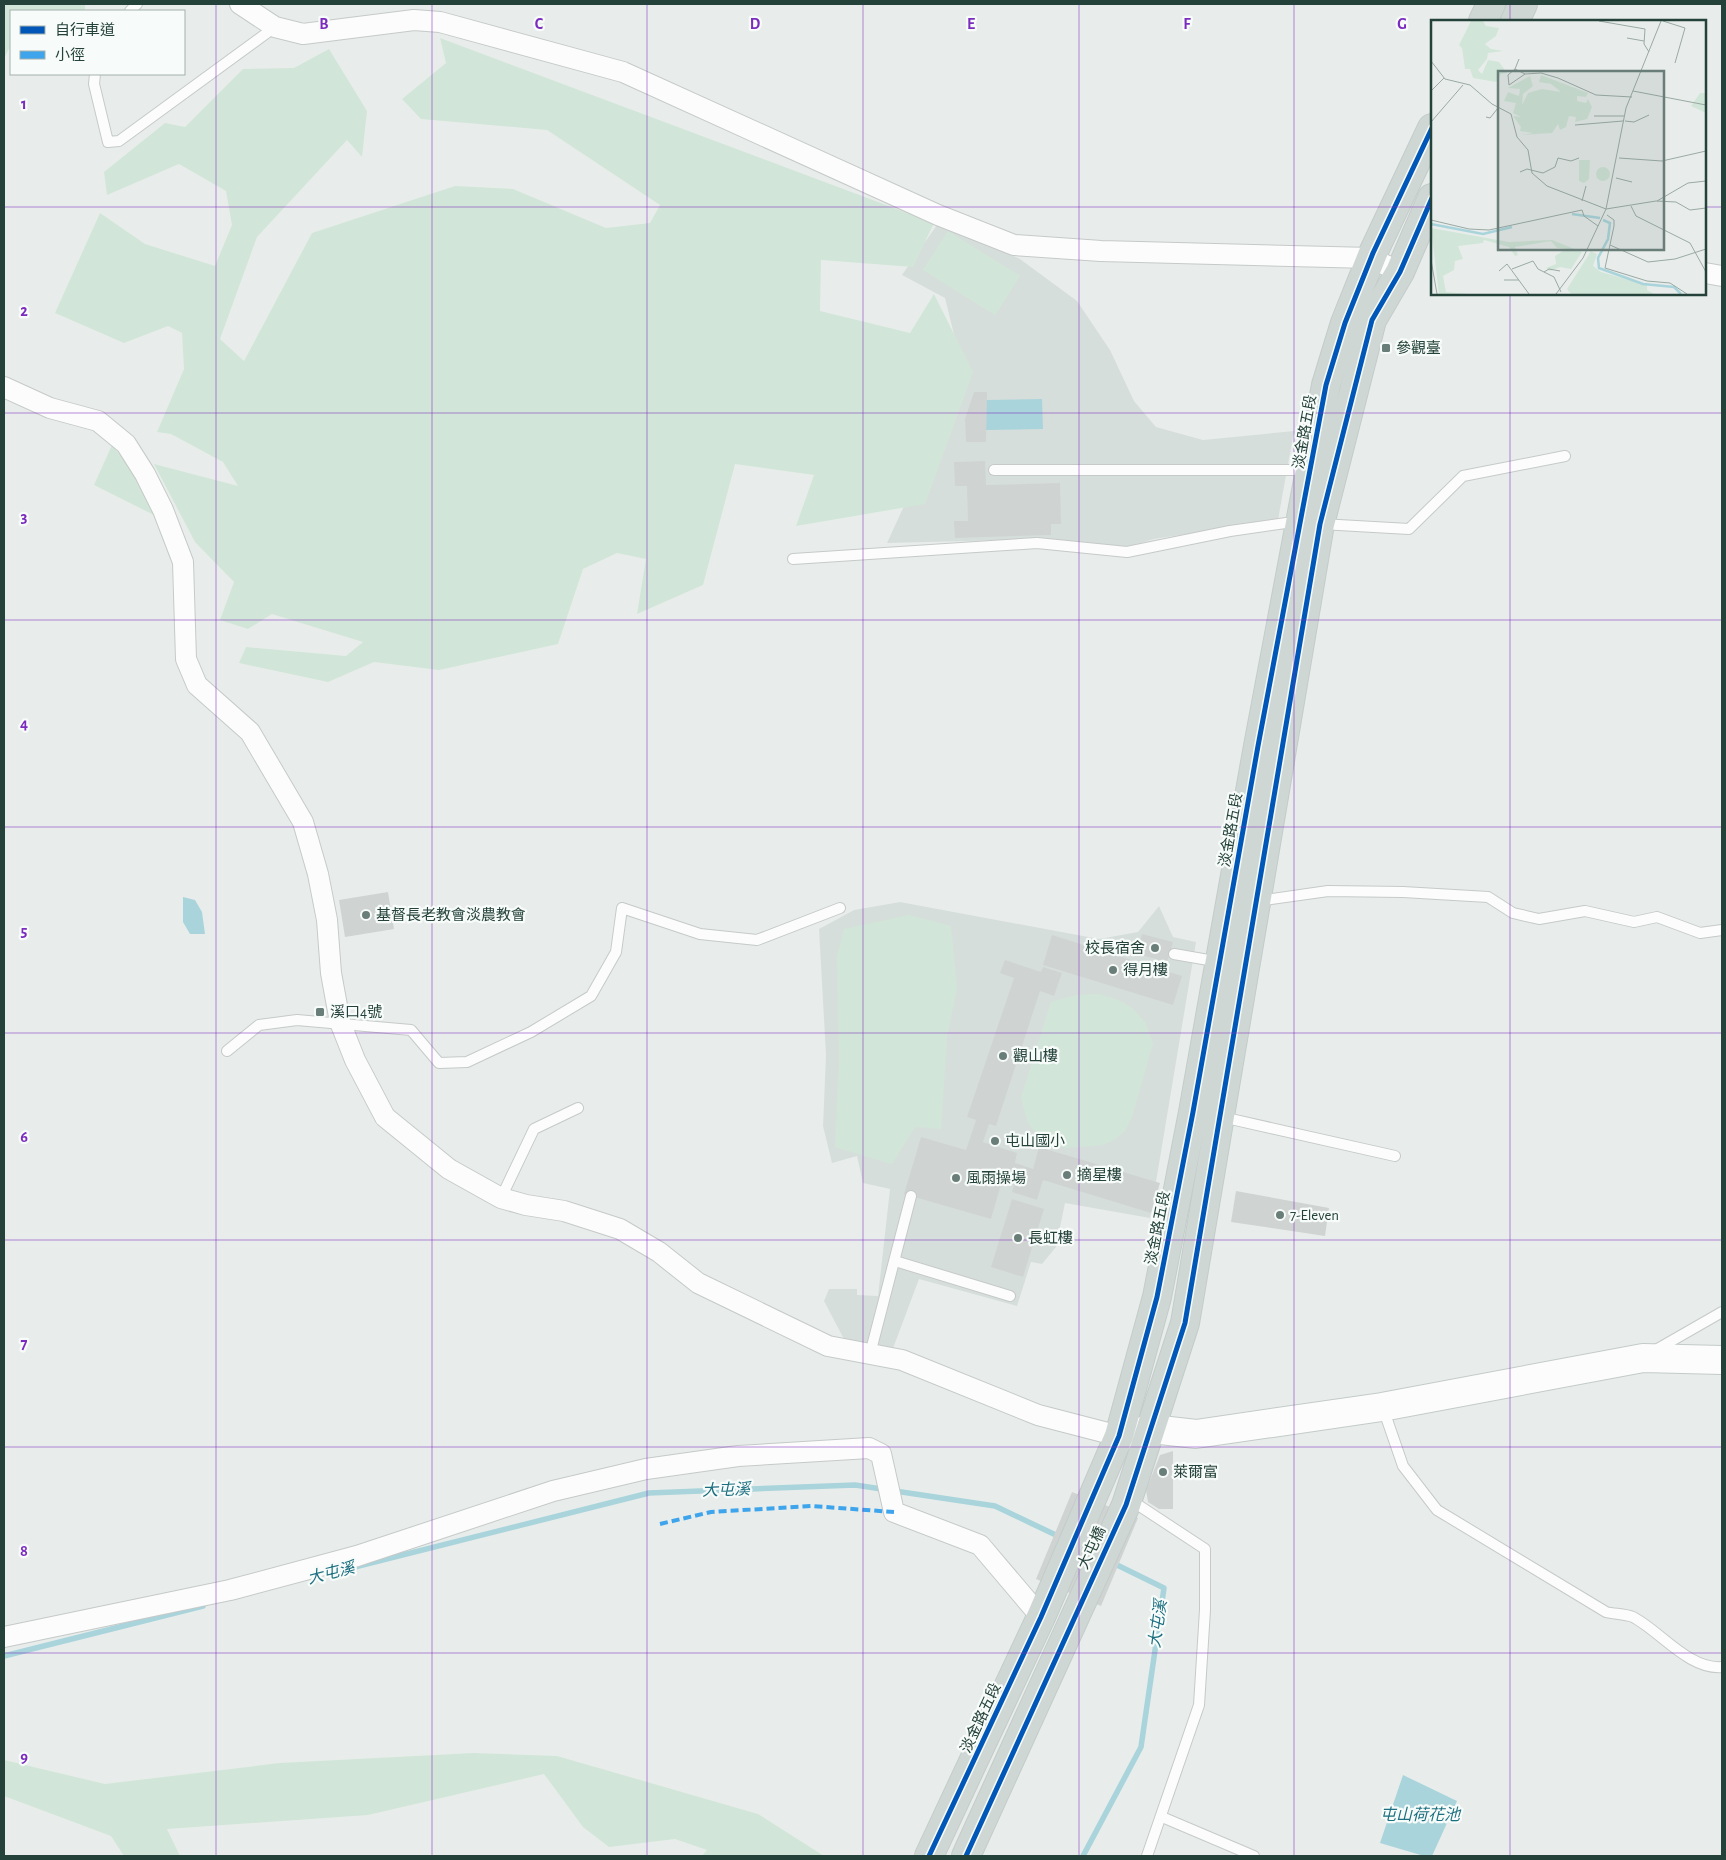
<svg xmlns="http://www.w3.org/2000/svg" width="1726" height="1860" viewBox="0 0 1726 1860" font-family="'Alegreya Sans','Noto Sans TC',sans-serif">
<rect width="100%" height="100%" fill="#e8edeb"/>
<g fill="#d6dedb">
<polygon points="939,222 1020,259 1077,301 1110,350 1134,401 1156,427 1203,440 1294,431 1278,520 1154,539 1128,547 1046,539 887,543 964,375 945,298 902,275"/>
<polygon points="900,902 1099,939 1138,932 1159,906 1173,937 1196,942 1150,1218 1065,1203 1056,1247 1042,1264 1031,1262 1017,1306 919,1279 892,1351 846,1343 824,1301 829,1289 857,1289 857,1295 878,1296 890,1189 863,1183 857,1156 832,1163 823,1126 826,1055 819,929 854,910"/>
</g>
<g fill="#d1e6d8">
<polygon points="4,4 85,4 85,11 11,11 11,45 4,58"/>
<polygon points="440,38 934,223 913,267 821,260 820,311 910,333 934,294 973,372 925,504 796,526 814,475 735,464 703,585 637,614 646,559 617,553 583,569 558,644 439,670 374,662 328,682 239,663 246,647 346,656 363,642 272,614 248,629 220,620 234,582 195,542 154,464 238,486 223,462 171,434 157,432 184,369 182,333 168,326 124,343 55,313 100,213 145,244 215,266 232,225 226,191 179,164 107,195 104,172 165,123 185,127 243,69 294,68 329,49 367,111 362,157 347,140 257,237 220,339 244,361 312,233 455,186 513,189 606,228 650,223 660,205 547,130 421,119 402,99 446,63"/>
<polygon points="948,231 1020,276 995,315 923,270"/>
<polygon points="112,445 133,472 156,516 94,485"/>
<polygon points="909,915 951,926 957,989 947,1036 941,1129 915,1127 892,1164 835,1147 839,1060 837,956 844,929"/>
<polygon points="1099,994 1118,1000 1131,1007 1145,1022 1153,1043 1132,1117 1125,1131 1114,1140 1102,1145 1065,1148 1038,1136 1028,1123 1021,1098 1051,1002 1077,995"/>
<polygon points="474,1753 557,1756 758,1814 824,1856 702,1856 707,1850 675,1839 609,1847 583,1827 544,1774 368,1815 167,1829 180,1856 124,1856 111,1836 4,1796 4,1760 105,1784 280,1763"/>
</g>
<g fill="#a9d4db">
<polygon points="1042,399 1043,429 986,430 986,400"/>
<polygon points="183,897 195,900 202,912 205,934 190,934 183,922"/>
<polygon points="1403,1775 1457,1801 1432,1856 1424,1856 1380,1843"/>
</g>
<g fill="none" stroke-linecap="round" stroke-linejoin="round">
<g stroke="#a9d4db" stroke-width="5.5">
<polyline points="331,1573 649,1493 855,1485 995,1506 1060,1537"/>
<polyline points="4,1656 203,1606"/>
<polyline points="1083,1856 1141,1747 1164,1588 1111,1562"/>
</g>
</g>
<g fill="#cfd4d2">
<polygon points="974,392 987,392 986,442 966,442 965,419"/>
<polygon points="985,461 986,485 1060,483 1061,524 1051,524 1051,535 955,538 954,521 968,521 967,486 955,486 954,462"/>
<polygon points="388,892 394,929 345,937 339,900"/>
<polygon points="1142,934 1173,942 1167,962 1137,954"/>
<polygon points="1052,935 1182,976 1173,1005 1043,965"/>
<polygon points="1005,960 1041,972 1043,967 1062,973 1054,996 1040,991 996,1126 989,1124 983,1142 1017,1153 1015,1163 1033,1169 1039,1147 1160,1183 1151,1213 1043,1180 1037,1200 1012,1192 1014,1185 1002,1181 991,1219 904,1194 921,1137 966,1150 976,1120 967,1117 1014,978 1000,973"/>
<polygon points="1236,1191 1329,1208 1325,1236 1231,1222"/>
<polygon points="1012,1199 1044,1209 1023,1277 991,1267"/>
<polygon points="1173,1451 1173,1509 1159,1509 1148,1502 1146,1490 1160,1455"/>
<polygon points="1072,1492 1138,1518 1101,1606 1036,1579"/>
</g>
<g fill="none" stroke-linecap="round" stroke-linejoin="round">
<defs>
<g id="lane">
<polyline points="130,11 137,4"/>
<polyline points="95,74 94,84 108,142 119,141 275,27"/>
<polyline points="994,470 1308,470"/>
<polyline points="1321,524 1409,529 1463,476 1565,456"/>
<polyline points="793,559 1037,543 1127,552 1230,531 1300,521"/>
<polyline points="1258,901 1328,891 1403,892 1488,897 1513,913 1539,919 1585,911 1634,922 1657,917 1700,933 1722,930"/>
<polyline points="1174,954 1220,962"/>
<polyline points="227,1051 259,1025 297,1020 411,1030 439,1063 467,1062 531,1032 591,996 616,952 622,908 700,934 757,940 840,908"/>
<polyline points="1222,1117 1395,1156"/>
<polyline points="501,1198 534,1129 578,1108"/>
<polyline points="895,1261 1010,1296"/>
<polyline points="1654,1351 1722,1312"/>
<polyline points="870,1354 911,1196"/>
<path d="M1383,1408L1403,1466L1437,1510L1606,1612C1614,1614 1625,1614 1633,1617C1660,1631 1689,1670 1722,1667"/>
<polyline points="1129,1499 1205,1549 1205,1610 1199,1705 1147,1856"/>
<polyline points="1162,1817 1254,1856"/>
</g>
<g id="street">
<polyline points="240,4 275,27 303,34 414,20 440,22 623,72 938,215 1014,245 1101,251 1371,258 1400,272"/>
<polyline points="1705,273 1722,276"/>
<polyline points="4,387 50,408 98,421 126,444 145,474 163,510 183,562 186,659 197,685 250,732 303,822 318,874 327,920 331,973 340,1022 355,1060 385,1117 449,1169 501,1198 526,1205 564,1211 620,1229 659,1252 698,1283 828,1346 902,1360 1038,1415 1119,1436"/>
<polyline points="4,1637 230,1590 357,1556 553,1491 646,1469 738,1456 869,1448 881,1454 894,1512 980,1545 1041,1617"/>
</g>
<polyline id="secondary" points="1119,1436 1152,1429 1196,1434 1382,1407 1643,1358 1722,1360"/>
<g id="primary">
<polyline points="1483,21 1491,4"/>
<polyline points="1515,21 1523,4"/>
<polyline points="929,1856 1041,1617 1119,1436 1157,1297 1193,1112 1258,746 1326,385 1345,323 1373,253 1432,128"/>
<polyline points="966,1856 1126,1505 1185,1323 1320,524 1372,320 1400,272 1432,198"/>
</g>
</defs>
<use href="#lane" stroke="#c5cac8" stroke-width="12"/>
<use href="#street" stroke="#c5cac8" stroke-width="22"/>
<use href="#secondary" stroke="#c3cbc8" stroke-width="30"/>
<use href="#primary" stroke="#c3ccc9" stroke-width="30"/>
<use href="#lane" stroke="#fcfcfc" stroke-width="10"/>
<use href="#street" stroke="#fcfcfc" stroke-width="20"/>
<use href="#secondary" stroke="#fcfcfc" stroke-width="28"/>
<use href="#primary" stroke="#cfd7d5" stroke-width="28"/>
<polyline stroke="#3ea4ec" stroke-width="4" stroke-dasharray="8 4" stroke-linecap="butt" points="660,1524 711,1512 811,1506 894,1512"/>
<defs>
<g id="cycleway">
<polyline points="929,1856 1041,1617 1119,1436 1157,1297 1193,1112 1258,746 1326,385 1345,323 1373,253 1432,128"/>
<polyline points="966,1856 1126,1505 1185,1323 1320,524 1372,320 1400,272 1432,198"/>
</g>
</defs>
<use href="#cycleway" stroke="#f7fbf9" stroke-width="8"/>
<use href="#cycleway" stroke="#0057b8" stroke-width="5"/>
</g>
<path fill="none" stroke="#7b2cbf" stroke-width="1" stroke-opacity="0.55" d="M216,4V1856M432,4V1856M647,4V1856M863,4V1856M1079,4V1856M1294,4V1856M1510,4V21M4,207H1432M1705,207H1722M1510,294V1856M4,413H1722M4,620H1722M4,827H1722M4,1033H1722M4,1240H1722M4,1447H1722M4,1653H1722"/>
<g fill="#697e78" stroke="#f7fbf9" stroke-width="2">
<rect x="1381" y="343" width="10" height="10" rx="2.5"/>
<circle cx="366" cy="915" r="5"/>
<circle cx="1155" cy="948" r="5"/>
<circle cx="1113" cy="970" r="5"/>
<rect x="315" y="1007" width="10" height="10" rx="2.5"/>
<circle cx="1003" cy="1056" r="5"/>
<circle cx="995" cy="1141" r="5"/>
<circle cx="1067" cy="1175" r="5"/>
<circle cx="956" cy="1178" r="5"/>
<circle cx="1280" cy="1215" r="5"/>
<circle cx="1018" cy="1238" r="5"/>
<circle cx="1163" cy="1472" r="5"/>
</g>
<g text-anchor="middle" dominant-baseline="central" stroke-width="4.5" stroke-linejoin="round" paint-order="stroke">
<g font-size="15" fill="#24423a" stroke="#f7fbf9" text-anchor="start">
<text x="1396" y="348">參觀臺</text>
<text x="376" y="915">基督長老教會淡農教會</text>
<text x="1145" y="948" text-anchor="end">校長宿舍</text>
<text x="1123" y="970">得月樓</text>
<text x="330" y="1012">溪口4號</text>
<text x="1013" y="1056">觀山樓</text>
<text x="1005" y="1141">屯山國小</text>
<text x="1077" y="1175">摘星樓</text>
<text x="966" y="1178">風雨操場</text>
<text x="1290" y="1215">7-Eleven</text>
<text x="1028" y="1238">長虹樓</text>
<text x="1173" y="1472">萊爾富</text>
</g>
<g font-size="15" fill="#24423a" stroke="#f7fbf9">
<text transform="translate(1305 432) rotate(-80)">淡金路五段</text>
<text transform="translate(1231 830) rotate(-80)">淡金路五段</text>
<text transform="translate(1158 1228) rotate(-79)">淡金路五段</text>
<text transform="translate(1092 1548) rotate(-65)">大屯橋</text>
<text transform="translate(981 1718) rotate(-65)">淡金路五段</text>
</g>
<g font-size="16" font-style="italic" fill="#1c6f80" stroke="#f7fbf9">
<text transform="translate(726 1490) rotate(-2)">大屯溪</text>
<text transform="translate(331 1573) rotate(-14)">大屯溪</text>
<text transform="translate(1158 1624) rotate(-82)">大屯溪</text>
<text x="1420" y="1815">屯山荷花池</text>
</g>
</g>
<g transform="translate(1431 20)">
<rect width="275" height="275" fill="#e8edeb"/>
<path d="M40,1H52L55,6L68,8L65,16L54,24L60,29L72,31L57,33L56,39L47,50L51,54L57,40L68,42L76,53L70,54L65,62L42,58L39,49H34L31,28L28,25ZM110,55L157,73L155,77L146,76V81L155,83L157,79L161,87L156,99L144,102L145,97L138,96L135,107L129,110L127,104L121,113L90,115L102,113L89,111L90,107L82,96L90,97L82,93L85,83L73,81L77,72L88,76L89,69L77,68L99,56L102,66L92,74L91,85L97,73L111,69L130,72L120,64L108,62ZM269,73H275V93L260,86ZM148,140H159L158,159L153,163L148,161ZM165 154a7 7 0 1 1 14 0a7 7 0 1 1-14 0ZM0,208L78,222L121,220L151,232L140,249L129,247L119,251L115,248L125,244L124,236L135,229L126,228L120,221L84,227L87,235L84,236L78,227L53,220L52,223L27,226L32,239L24,241L23,250L12,256L15,272L37,274H8ZM160,231L166,234L162,246L170,252L216,265V270L223,274H140L136,269Z" fill="#d1e6d8"/>
<path fill="none" stroke="#a9d4db" stroke-width="2.5" d="M141,194L169,198M172,200L179,203L177,219L167,238L168,248L212,264L243,267L250,274M0,204L52,214L81,207"/>
<path fill="none" stroke="#9aa9a4" stroke-width="1" d="M168,1L214,9L213,24L218,32M232,1L254,8L244,43M196,18L213,21M88,39L84,49L94,54L110,53L127,58L165,75L201,77M0,41L14,59L39,65L61,84L80,94L86,117L97,130L101,153L116,166L175,189L225,181L245,182L259,190L275,188M84,49L77,55L78,65L94,54M0,71L13,58M202,71L275,85M163,96H193M55,97L59,98L67,88M194,101L203,102L218,95M0,102L32,65M144,105L192,101M188,138L231,141L275,131M89,152L96,149L112,153L124,147L127,138L140,141L148,138M185,158L201,162M151,181L155,166M226,181L257,163L275,161M200,186L205,196L259,223L275,252M176,195L183,200V206L174,248L216,261L239,263L256,274M0,200L38,209L58,210L151,190L153,196L167,206M179,225L217,242L244,239L275,229M0,240L6,274M81,249L102,241L107,249L123,257L130,272M68,251L76,244L98,274M113,252L118,249L129,251M73,260H88M125,274L152,238L175,189L195,88L230,1"/>
<path fill="#697e78" fill-opacity="0.15" stroke="#697e78" stroke-width="2.5" d="M67,51H233V230H67Z"/>
<rect width="275" height="275" fill="none" stroke="#24423a" stroke-width="2.5"/>
</g>
<g font-size="16" text-anchor="middle" font-weight="bold" fill="#7b2cbf" stroke="#f7fbf9" stroke-width="4.5" stroke-linejoin="round" paint-order="stroke">
<text x="324" y="29">B</text>
<text x="539" y="29">C</text>
<text x="755" y="29">D</text>
<text x="971" y="29">E</text>
<text x="1187" y="29">F</text>
<text x="1402" y="29">G</text>
<text x="24" y="109">1</text>
<text x="24" y="316">2</text>
<text x="24" y="522">3</text>
<text x="24" y="729">4</text>
<text x="24" y="936">5</text>
<text x="24" y="1142">6</text>
<text x="24" y="1349">7</text>
<text x="24" y="1556">8</text>
<text x="24" y="1762">9</text>
</g>
<rect width="1726" height="1860" fill="none" stroke="#24423a" stroke-width="10"/>
<rect x="10" y="10" width="175" height="65" fill="#f7fbf9" stroke="#a3b1ad"/>
<rect x="20" y="26" width="25" height="8" fill="#0057b8" stroke="#a3b1ad"/>
<text x="55" y="35" font-size="15" fill="#24423a">自行車道</text>
<rect x="20" y="51" width="25" height="8" fill="#3ea4ec" stroke="#a3b1ad"/>
<text x="55" y="60" font-size="15" fill="#24423a">小徑</text>
</svg>
